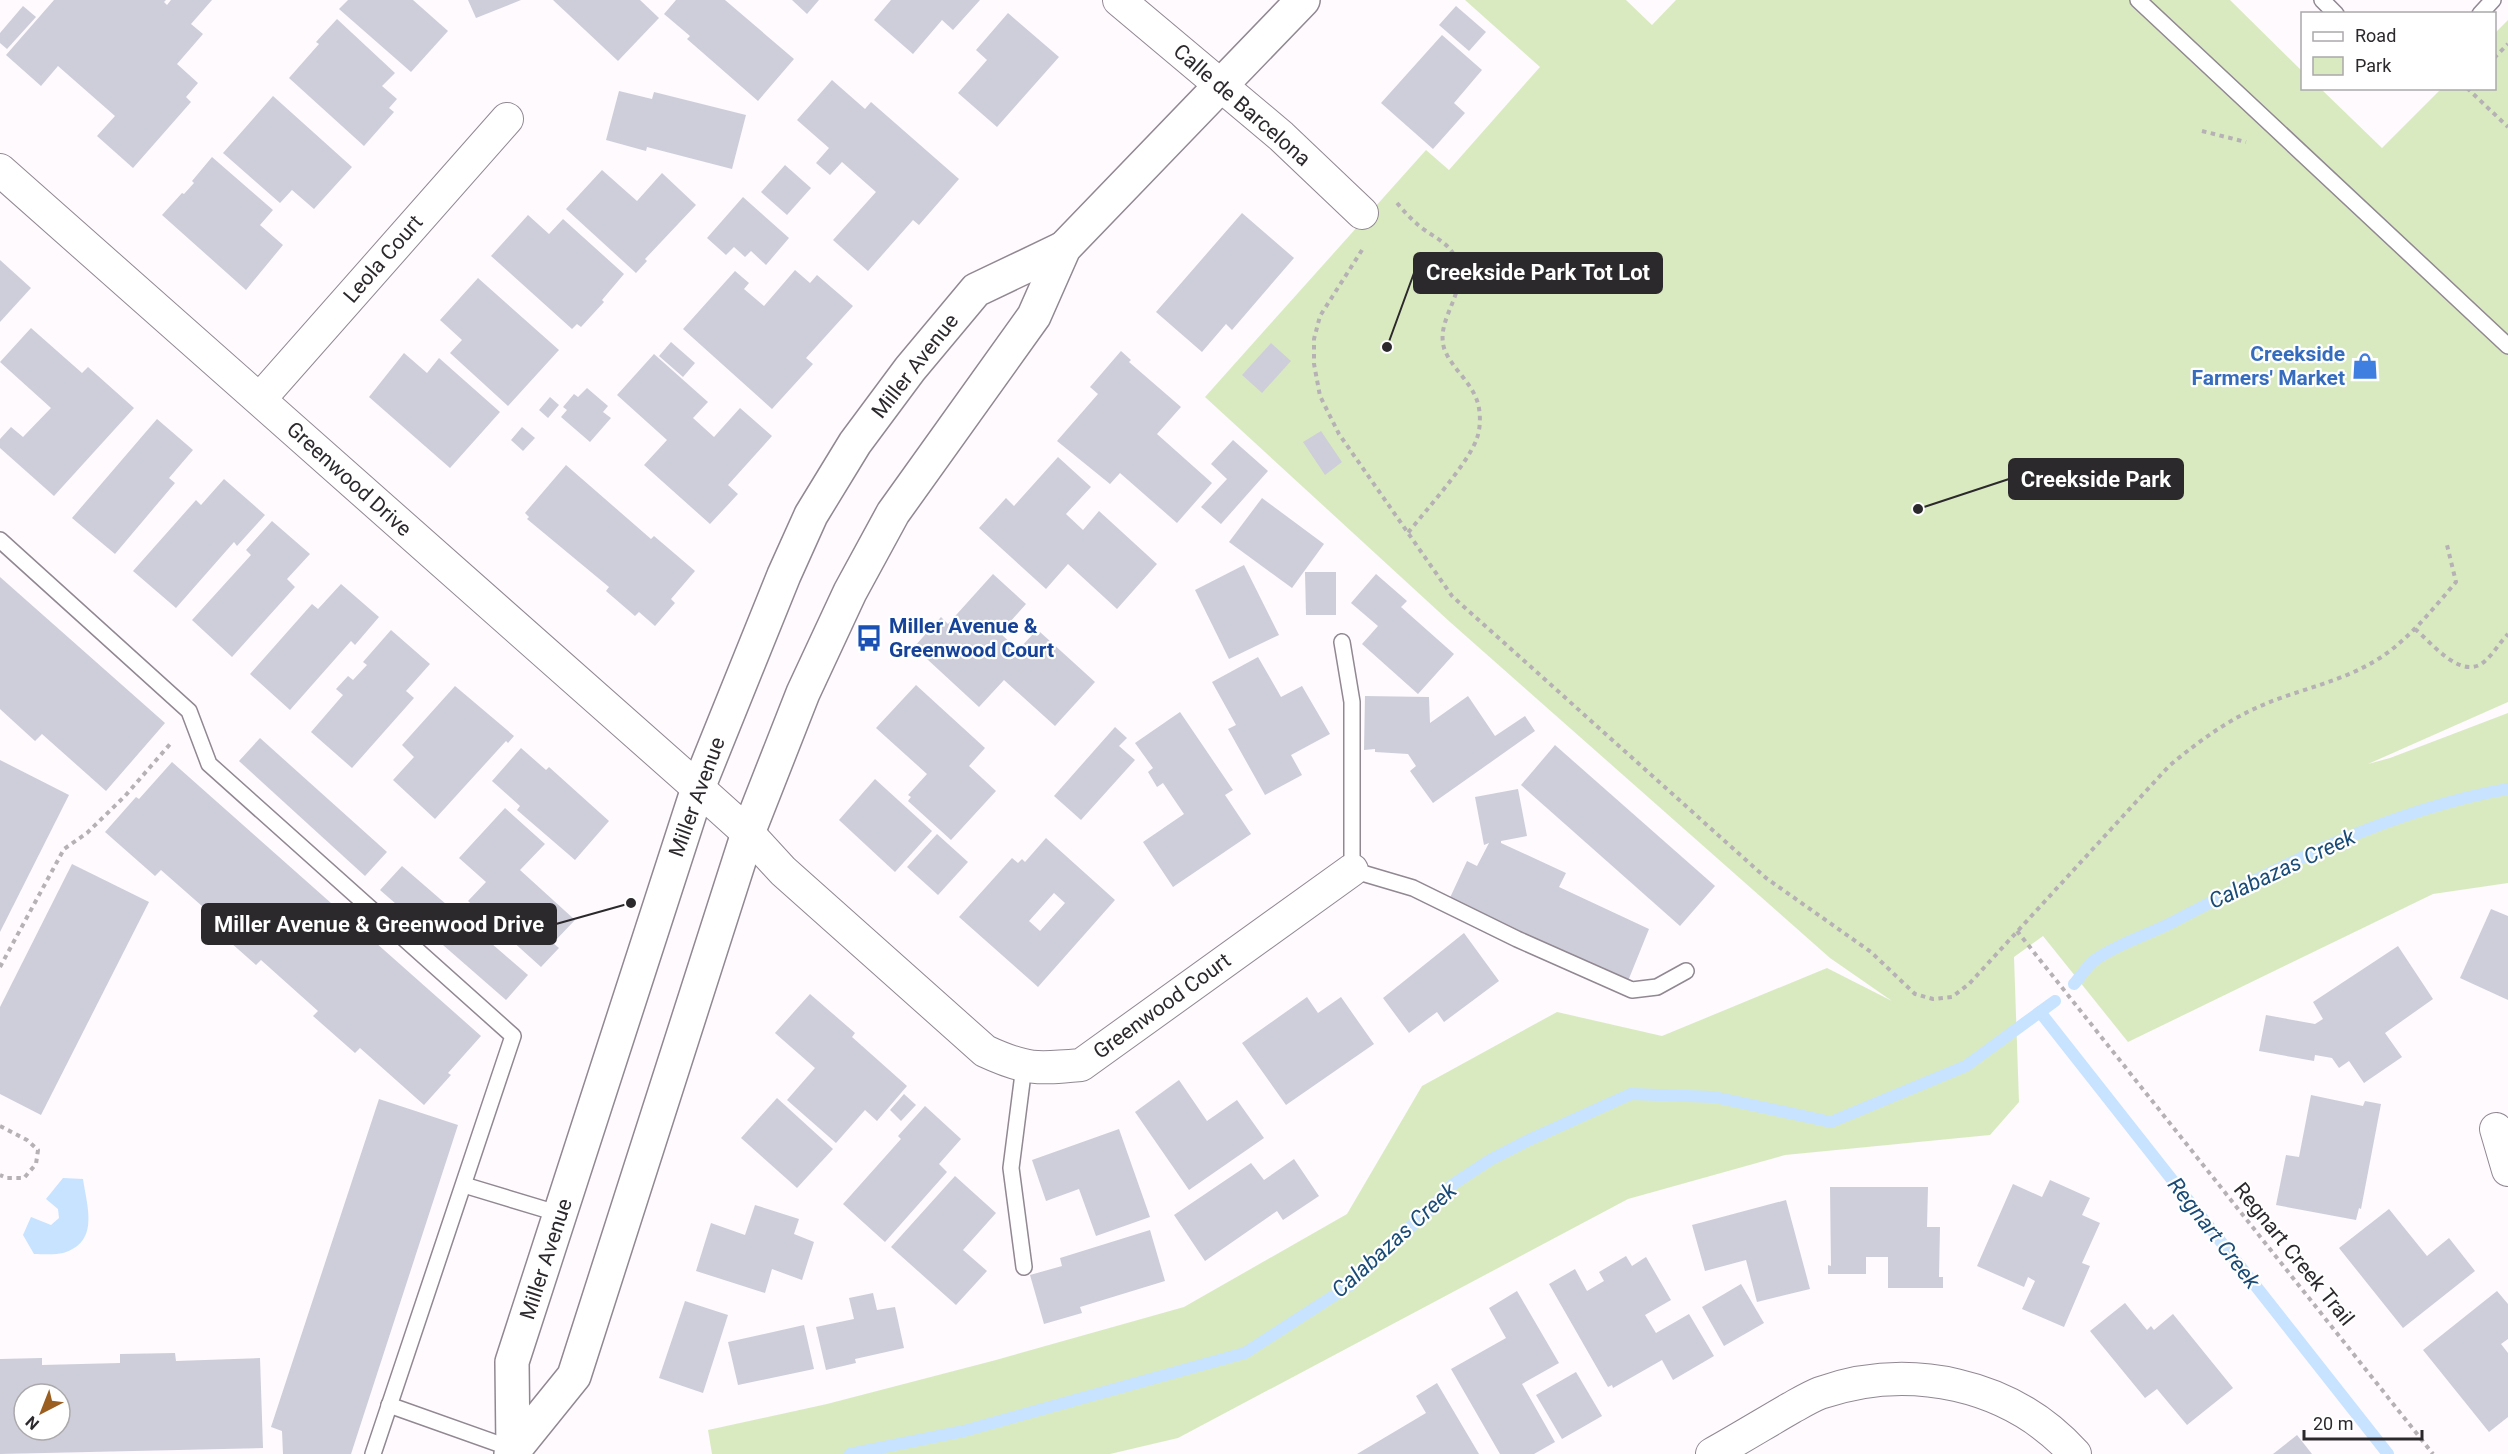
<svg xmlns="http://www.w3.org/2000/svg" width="2508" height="1454" viewBox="0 0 2508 1454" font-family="Roboto,sans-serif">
<rect width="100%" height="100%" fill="#fefafe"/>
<polygon fill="#daeac0" points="1465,0 1626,0 1652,25 1676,0 2230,0 2302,71 2302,88 2321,89 2382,148 2441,89 2494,88 2495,33 2508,20 2508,702 2368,764 2390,758 2508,713 2508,883 2433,894 2128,1042 2043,936 2014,957 2019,1102 1990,1135 1785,1155 1628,1199 1178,1438 1110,1454 712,1454 708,1430 827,1404 996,1360 1184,1307 1347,1214 1422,1086 1557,1012 1662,1036 1827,968 1892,1001 1830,958 1450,622 1205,397 1426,150 1449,170 1540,67"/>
<path fill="#c7e3ff" d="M63,1178L83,1179C87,1207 100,1242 63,1253C55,1255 43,1254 34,1254L23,1235L31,1217L51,1225L59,1218L58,1209L46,1199Z"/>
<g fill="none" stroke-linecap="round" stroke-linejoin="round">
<g stroke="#c7e3ff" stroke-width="12">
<path d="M2074,984C2081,976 2087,966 2095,960C2119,943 2148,935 2173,922C2280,866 2389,810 2508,789"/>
<polyline points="2040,1012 2388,1454"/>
<polyline points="850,1454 964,1431 1245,1353 1352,1284 1394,1240 1426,1214 1452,1185 1490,1160 1529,1140 1631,1094 1714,1097 1831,1122 1966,1066 2055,1001"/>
</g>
</g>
<g fill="#ceceda" fill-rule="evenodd">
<polygon points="54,0 166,0 164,2 167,5 171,0 212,0 191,24 203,34 177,64 198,83 186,97 191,102 133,168 97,136 115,116 58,66 41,86 6,55"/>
<polygon points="348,0 413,0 448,31 411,72 339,9"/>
<polygon points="468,0 521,0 476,18"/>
<polygon points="553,0 640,0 659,18 618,61"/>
<polygon points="676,0 725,0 794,59 758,101 687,39 690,36 664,14"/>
<polygon points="792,0 819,0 807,14"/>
<polygon points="891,0 980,0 953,30 942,20 913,54 874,20"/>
<polygon points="23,6 36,17 7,49 0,43 0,33"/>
<polygon points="1456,6 1486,32 1469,51 1439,25"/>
<polygon points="1008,13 1059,57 997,127 958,93 987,60 976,50"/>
<polygon points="337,19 395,73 382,86 397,99 389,108 394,112 364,146 289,78 319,44 316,42"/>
<polygon points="1442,35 1482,70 1454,103 1465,113 1433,149 1381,103"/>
<polygon points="832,80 865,109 871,102 959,179 919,225 913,220 868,271 833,240 876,192 842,162 830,175 816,163 829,148 797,120"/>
<polygon points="619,91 652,99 654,92 746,115 732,169 647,147 646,151 606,140"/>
<polygon points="273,96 352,167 314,209 292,190 280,203 223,153"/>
<polygon points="212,157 273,210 260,225 283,245 246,290 162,215 182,193 184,194 194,183 192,181"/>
<polygon points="785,165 811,188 787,215 761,192"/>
<polygon points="602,170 637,201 662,173 696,205 645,259 647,261 636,273 566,209"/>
<polygon points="743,197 789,238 766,265 751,251 745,257 734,247 726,255 707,238"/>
<polygon points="1242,213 1294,258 1232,330 1226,324 1202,352 1156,312"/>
<polygon points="528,215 549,234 563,219 624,274 602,300 604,302 581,327 577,324 572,329 491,256"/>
<polygon points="0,260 31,288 0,322"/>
<polygon points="795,270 810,283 817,275 853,306 806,358 813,364 772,409 683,329 735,271 749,283 744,289 764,306"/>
<polygon points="478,278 559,350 508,406 450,353 462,340 440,320"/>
<polygon points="31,328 82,373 88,367 134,408 54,496 0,448 0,439 11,427 23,437 51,408 0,362"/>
<polygon points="671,342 695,363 683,377 659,356"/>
<polygon points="1271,343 1291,361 1262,393 1242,375"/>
<polygon points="1121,351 1131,360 1129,362 1181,407 1157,434 1212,483 1177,523 1120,473 1110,484 1057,441 1098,394 1090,387"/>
<polygon points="404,353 427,373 439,358 500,412 450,468 369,397"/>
<polygon points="654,354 708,402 693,418 714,437 740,408 772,436 728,485 738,494 710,524 644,465 667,440 617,395"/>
<polygon points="587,388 608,406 603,412 611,418 590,442 561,417 567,410 563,407 574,394 578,397"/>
<polygon points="550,397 559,405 548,418 539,410"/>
<polygon points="157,419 193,450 169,478 175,483 115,554 72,518"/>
<polygon points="522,427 535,438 523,451 511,440"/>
<polygon points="1321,431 1342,462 1325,475 1303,442"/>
<polygon points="1233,440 1268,471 1221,524 1201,507 1227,479 1211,464"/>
<polygon points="1058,457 1091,487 1066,514 1083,530 1099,511 1157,564 1117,609 1068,564 1046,589 979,528 1006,498 1014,506"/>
<polygon points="566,465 651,539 654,536 695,571 671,599 675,603 655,626 639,612 635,616 606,591 609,587 527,519 529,517 525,513"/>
<polygon points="224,479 265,515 237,546 234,542 176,608 133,571 196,500 201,505"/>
<polygon points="1262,498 1324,544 1292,588 1229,542"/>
<polygon points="272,521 310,554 287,579 295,587 232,657 192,620 251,555 246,550"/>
<polygon points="1244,565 1279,635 1229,659 1195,590"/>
<polygon points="1305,572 1336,572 1336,615 1306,615"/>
<polygon points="993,574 1026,604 1000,633 1018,650 1034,633 1037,636 1040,632 1095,682 1055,726 1004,680 979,707 914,647 941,617 948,624"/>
<polygon points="1376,574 1407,601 1401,607 1454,654 1418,694 1362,644 1378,626 1351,603"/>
<polygon points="0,577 165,723 106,791 42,734 35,741 0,709"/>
<polygon points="341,584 379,617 355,645 351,641 290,710 250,674 312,604 318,609"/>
<polygon points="391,630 430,664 406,691 414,698 352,768 311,732 343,695 336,689 348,676 353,680 367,665 363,662"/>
<polygon points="1258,657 1281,697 1302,686 1330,734 1291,755 1302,775 1265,795 1228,729 1236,725 1212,682"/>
<polygon points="916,685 985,748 969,766 996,791 951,840 908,801 911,797 908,795 927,774 876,728"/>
<polygon points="455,686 514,736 508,743 506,741 435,819 393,780 414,757 402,745"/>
<polygon points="1365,696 1429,697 1430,723 1468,696 1495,736 1525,716 1535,731 1433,803 1410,771 1416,766 1408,754 1375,752 1375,749 1364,750"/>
<polygon points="1180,712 1233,790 1225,795 1251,834 1173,887 1143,842 1184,814 1163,783 1157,787 1148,772 1153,768 1135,743"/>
<polygon points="1115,727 1127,738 1119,746 1135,760 1081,820 1054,796"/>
<polygon points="260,738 387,852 365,876 239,761"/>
<polygon points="1555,745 1715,886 1680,926 1521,785"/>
<polygon points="521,748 546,770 549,767 609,821 575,860 517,810 520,806 492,781"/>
<polygon points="0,760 69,795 0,932"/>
<polygon points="172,762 481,1036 448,1073 451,1075 424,1105 360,1048 355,1053 313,1016 318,1011 261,960 256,965 213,927 219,921 161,870 155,876 105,832 136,797 139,799"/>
<polygon points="875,779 932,831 895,872 839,820"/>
<polygon points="1518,789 1527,836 1501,841 1501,843 1566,873 1559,887 1649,929 1628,981 1448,902 1467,861 1477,866 1489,843 1484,845 1475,797"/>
<polygon points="505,808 545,844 520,870 575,920 553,943 559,948 541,967 468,901 486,882 459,858"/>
<polygon points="937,834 968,862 938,895 907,867"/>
<path d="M1046,838L1115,900L1038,987L959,917L1012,858L1018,863L1022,859L1025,862ZM1054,893L1065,903L1040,931L1029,921Z"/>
<polygon points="72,864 149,902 41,1115 0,1094 0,1007"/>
<polygon points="402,866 528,975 506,1000 380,890"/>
<polygon points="2491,909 2508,916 2508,1000 2460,978"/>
<polygon points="1464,933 1499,981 1444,1022 1437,1012 1409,1033 1383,998"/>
<polygon points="2398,946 2433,999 2385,1033 2402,1057 2364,1083 2349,1061 2339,1068 2332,1058 2315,1055 2314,1061 2259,1051 2266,1015 2315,1024 2323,1019 2313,1002"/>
<polygon points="810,994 855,1033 852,1037 907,1086 877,1121 865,1110 836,1143 787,1100 815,1068 775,1033"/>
<polygon points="1307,997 1318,1013 1341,997 1374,1044 1286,1105 1242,1043"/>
<polygon points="1179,1080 1207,1121 1237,1100 1264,1138 1189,1190 1135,1112"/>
<polygon points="904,1094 916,1105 901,1121 890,1110"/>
<polygon points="2311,1095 2363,1106 2365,1101 2381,1104 2361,1209 2359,1208 2356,1220 2276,1205 2286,1155 2299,1157"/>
<polygon points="777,1098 833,1149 797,1188 741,1138"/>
<polygon points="379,1099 458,1125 351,1454 283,1454 282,1431 271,1427"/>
<polygon points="925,1106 961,1139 939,1164 947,1172 885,1242 843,1204 901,1139 898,1136"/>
<polygon points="1119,1129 1150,1217 1096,1236 1079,1189 1046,1201 1032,1160"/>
<polygon points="1294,1159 1319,1196 1283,1220 1277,1211 1205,1261 1174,1215 1251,1163 1264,1180"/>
<polygon points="955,1176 996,1213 963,1250 987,1271 956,1305 891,1247"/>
<polygon points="2050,1180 2090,1198 2082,1215 2100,1223 2082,1263 2090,1266 2064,1327 2022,1309 2035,1281 2028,1277 2024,1287 1977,1266 2013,1184 2042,1197"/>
<polygon points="1830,1187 1928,1187 1927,1227 1940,1227 1939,1277 1943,1277 1943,1288 1888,1288 1888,1257 1866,1257 1866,1274 1828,1274 1828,1265 1831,1266"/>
<polygon points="1786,1200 1810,1289 1757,1302 1746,1260 1705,1271 1692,1225"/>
<polygon points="755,1205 799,1219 794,1234 814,1242 802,1280 772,1269 765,1293 696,1271 711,1223 745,1235"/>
<polygon points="2389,1209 2427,1256 2449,1238 2475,1271 2403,1328 2339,1248"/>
<polygon points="1150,1230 1165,1281 1080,1307 1082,1313 1044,1324 1030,1275 1062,1266 1060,1258"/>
<polygon points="1626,1256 1632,1266 1646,1257 1671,1300 1645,1315 1656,1333 1689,1314 1714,1356 1673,1380 1662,1360 1613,1388 1612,1385 1608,1387 1549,1284 1575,1269 1587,1291 1604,1281 1599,1272"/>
<polygon points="1741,1284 1764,1323 1724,1346 1702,1307"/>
<polygon points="1517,1291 1559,1363 1522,1384 1555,1442 1534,1454 1500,1454 1451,1369 1506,1338 1489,1308"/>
<polygon points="2497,1291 2508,1304 2508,1339 2501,1344 2508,1353 2508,1417 2489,1432 2423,1350"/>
<polygon points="873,1293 877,1310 895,1307 904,1348 855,1359 856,1363 826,1370 816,1327 854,1319 849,1298"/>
<polygon points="685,1301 728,1315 703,1393 659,1378"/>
<polygon points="2125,1303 2147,1330 2151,1326 2154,1330 2173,1314 2233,1388 2187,1425 2157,1389 2145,1398 2090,1331"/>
<polygon points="804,1325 814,1369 738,1385 728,1342"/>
<path d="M175,1353L176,1361L260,1358L263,1448L0,1454V1359L42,1358V1365L120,1363V1354ZM24,1394H60V1430H24Z"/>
<polygon points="1576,1372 1602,1416 1562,1439 1536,1395"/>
<polygon points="1437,1383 1479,1454 1357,1454 1426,1413 1416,1396"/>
<polygon points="2297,1435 2312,1454 2273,1454"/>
</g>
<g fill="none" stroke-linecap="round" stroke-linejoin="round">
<defs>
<g id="lane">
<polyline points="2138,0 2508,346"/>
<polyline points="2322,0 2336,14"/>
<polyline points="2480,14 2493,0"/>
<polyline points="0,540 189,711 209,764 513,1036 373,1454"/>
<polyline points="1342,642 1352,702 1352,870 1413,888 1517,939 1632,990 1657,987 1686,971"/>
<polyline points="464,1185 560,1214"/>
<polyline points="1024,1267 1011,1168 1024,1066"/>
<polyline points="389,1405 513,1449"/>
</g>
<g id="street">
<polyline points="1119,0 1281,136 1362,213"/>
<path d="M0,170L698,788L748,833L783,871L985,1051C1026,1070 1037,1069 1081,1065L1352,870"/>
<polyline points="260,399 507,119"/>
<polyline points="2496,1129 2508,1170"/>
<path d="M1712,1454C1739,1439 1765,1423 1791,1408C1800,1403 1810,1397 1820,1393C1909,1362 2011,1383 2075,1454"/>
</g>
<g id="secondary">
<polyline points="513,1449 512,1362 698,788 784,575 811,515 855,443 910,369 976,290 1064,248"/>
<polyline points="511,1454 574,1376 748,833 803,693 850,592 893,513 1034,316 1064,248 1303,0"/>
</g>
</defs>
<use href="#lane" stroke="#918892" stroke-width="18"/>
<use href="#street" stroke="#918892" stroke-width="34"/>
<use href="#secondary" stroke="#918892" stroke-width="36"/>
<g stroke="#b5b1b5" stroke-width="4" stroke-dasharray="4.5 4.5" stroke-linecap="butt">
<polyline points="2494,58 2508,44"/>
<polyline points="2467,88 2508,127"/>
<polyline points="2202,131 2246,142"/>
<path d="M1397,203C1403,210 1409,217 1416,223C1427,234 1447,241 1454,255C1472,291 1435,316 1444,348C1450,366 1469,380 1476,398C1481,409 1481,427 1477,438C1468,464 1426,510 1407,534"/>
<path d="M1362,250L1320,316L1314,339V364L1320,396L1339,434L1452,596L1766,878L1871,952L1915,994L1933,999L1952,997L1969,984L2169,766C2199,741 2229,719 2265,704C2301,689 2340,682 2375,661C2407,642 2432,610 2456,582L2447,545"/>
<path d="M2415,629C2433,644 2463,683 2486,660C2494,653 2500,642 2508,634"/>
<polyline points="2017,931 2433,1454"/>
<polyline points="0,967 64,849 87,833 125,796 171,743"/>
<polyline points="0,1126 27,1140 38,1150 36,1164 24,1178 7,1178 0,1175"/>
</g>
<use href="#lane" stroke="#fff" stroke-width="15"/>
<use href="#street" stroke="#fff" stroke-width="32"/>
<use href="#secondary" stroke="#fff" stroke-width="33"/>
</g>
<defs>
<symbol id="shop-bare" viewBox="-9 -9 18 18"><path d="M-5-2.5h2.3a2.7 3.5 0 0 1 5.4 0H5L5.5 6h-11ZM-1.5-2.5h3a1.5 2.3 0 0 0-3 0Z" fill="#3f7fe0" stroke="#fff" stroke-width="2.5" paint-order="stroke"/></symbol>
<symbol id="bus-bare" viewBox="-9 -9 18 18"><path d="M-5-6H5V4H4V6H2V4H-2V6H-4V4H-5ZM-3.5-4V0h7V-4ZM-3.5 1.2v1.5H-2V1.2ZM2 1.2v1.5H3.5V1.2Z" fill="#1a4fb4" stroke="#fff" stroke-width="2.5" paint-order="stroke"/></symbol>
</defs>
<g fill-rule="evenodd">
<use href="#shop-bare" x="2346" y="347" width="38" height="38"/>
<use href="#bus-bare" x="850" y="619" width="38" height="38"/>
</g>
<g text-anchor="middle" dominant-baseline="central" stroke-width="4.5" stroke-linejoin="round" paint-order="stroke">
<g font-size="21" fill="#2c292d" stroke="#fff">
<text transform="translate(1242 105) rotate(41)">Calle de Barcelona</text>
<text transform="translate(383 259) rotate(-49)">Leola Court</text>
<text transform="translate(915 366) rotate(-52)">Miller Avenue</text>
<text transform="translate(349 479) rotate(42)">Greenwood Drive</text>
<text transform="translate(697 797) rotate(-70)">Miller Avenue</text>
<text transform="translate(1162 1006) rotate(-36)">Greenwood Court</text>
<text transform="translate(2294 1254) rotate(51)">Regnart Creek Trail</text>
<text transform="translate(546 1259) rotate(-72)">Miller Avenue</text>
</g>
<g font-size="21" font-weight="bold" fill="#366cbe" stroke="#fff" text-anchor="end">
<text x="2345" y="354">Creekside<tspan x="2345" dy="24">Farmers' Market</tspan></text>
</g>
<g font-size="21" font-weight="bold" fill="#164399" stroke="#fff" text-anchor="start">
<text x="889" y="626">Miller Avenue &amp;<tspan x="889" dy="24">Greenwood Court</tspan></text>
</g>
<g font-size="22" font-style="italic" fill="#194b77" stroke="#fff">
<text transform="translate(2282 869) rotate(-25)">Calabazas Creek</text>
<text transform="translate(2214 1233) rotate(52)">Regnart Creek</text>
<text transform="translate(1394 1240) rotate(-42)">Calabazas Creek</text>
</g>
</g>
<path fill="none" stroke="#2c292d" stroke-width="2" d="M1387 347L1414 273M1918 509L2009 479M631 903L556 924"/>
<g fill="#2c292d" stroke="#fff" stroke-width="2">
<circle cx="1387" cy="347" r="6"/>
<circle cx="1918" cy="509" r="6"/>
<circle cx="631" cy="903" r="6"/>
</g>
<g fill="#2c292d" stroke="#2c292d" stroke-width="2">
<rect x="1414" y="253" width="248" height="40" rx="6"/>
<rect x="2009" y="459" width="174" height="40" rx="6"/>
<rect x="202" y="904" width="354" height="40" rx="6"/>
</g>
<g font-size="22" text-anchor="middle" font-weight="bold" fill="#fff">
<text x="1538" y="280">Creekside Park Tot Lot</text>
<text x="2096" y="487">Creekside Park</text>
<text x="379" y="932">Miller Avenue &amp; Greenwood Drive</text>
</g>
<rect x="2301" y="12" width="195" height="78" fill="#ffffff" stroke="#aba9ab" stroke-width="1.5"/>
<rect x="2313" y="32" width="30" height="9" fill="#ffffff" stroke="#aba9ab" stroke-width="1.5"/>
<text x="2355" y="42" font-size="18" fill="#2c292d">Road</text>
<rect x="2313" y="57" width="30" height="18" fill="#daeac0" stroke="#aba9ab" stroke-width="1.5"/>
<text x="2355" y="72" font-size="18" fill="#2c292d">Park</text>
<g transform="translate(42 1412) rotate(222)"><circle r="28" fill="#ffffff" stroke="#aba9ab" stroke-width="1.5"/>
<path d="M0-4.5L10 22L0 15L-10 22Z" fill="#9b5e21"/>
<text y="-9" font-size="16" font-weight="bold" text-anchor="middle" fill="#2c292d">N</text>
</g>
<path d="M2304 1430v9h118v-9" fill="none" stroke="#2c292d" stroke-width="3"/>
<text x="2313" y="1430" font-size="18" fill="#2c292d" stroke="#ffffff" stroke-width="4.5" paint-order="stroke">20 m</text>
</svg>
